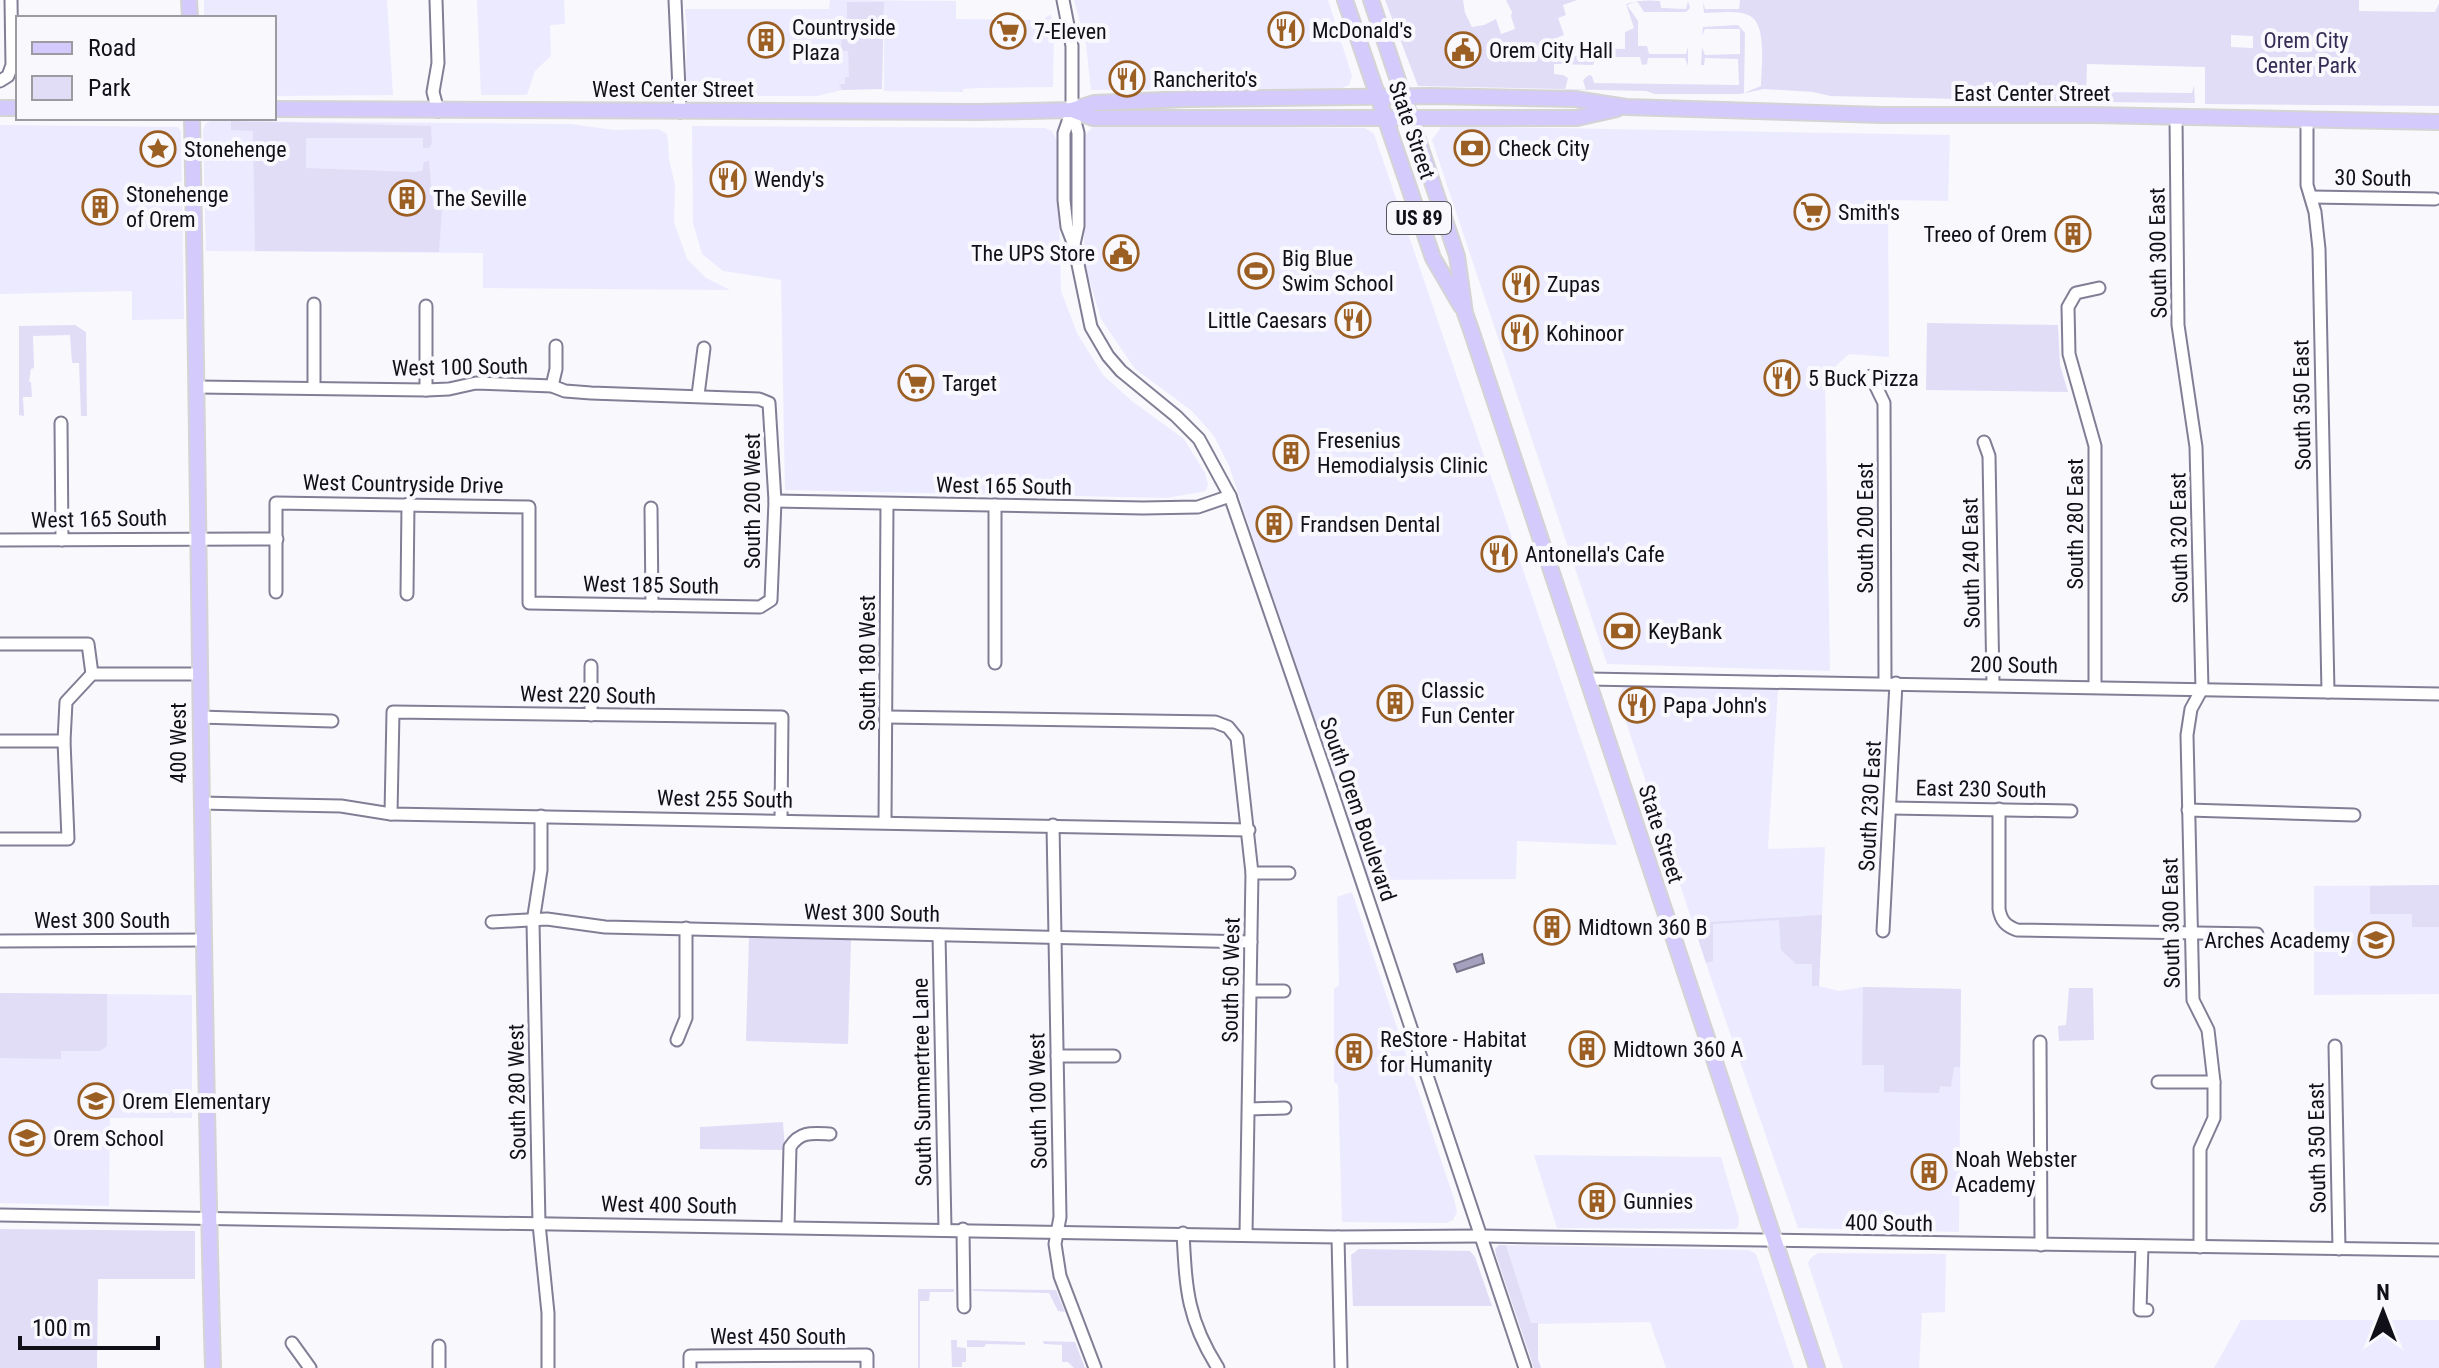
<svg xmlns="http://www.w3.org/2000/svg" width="2439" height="1368" viewBox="0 0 2439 1368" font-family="'Roboto Condensed',sans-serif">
<rect width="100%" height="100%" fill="#f9f8fd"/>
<g fill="#eceafe">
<polygon points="204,0 387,0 393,95 274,96 274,18 204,18"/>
<polygon points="477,0 564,0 565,24 550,25 551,56 535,71 527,95 481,95"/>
<polygon points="830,0 956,1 956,19 1042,20 1051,14 1054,31 1053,87 980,88 963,89 963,92 884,91 884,2 848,2 847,21 842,21 842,51 848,51 850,77 845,84 840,84 842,90 817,96 756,96 732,92 696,93 686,84 687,27 685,9 829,9"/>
<polygon points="1074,0 1328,0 1352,76 1349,85 1340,89 1091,90 1086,45"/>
<polygon points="211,121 571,124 614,130 658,129 667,134 668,140 669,159 675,185 674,222 687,259 706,278 730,290 483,288 483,253 206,251 203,130 206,123"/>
<polygon points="0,125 178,127 181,132 184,319 132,320 132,291 0,294"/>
<polygon points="1095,125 1365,128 1374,134 1617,845 1517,841 1516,879 1368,880 1229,466 1214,436 1192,411 1135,369 1101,319 1084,262 1084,136"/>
<polygon points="692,126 1045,128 1052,131 1057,141 1061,291 1077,333 1103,375 1133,402 1184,439 1205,473 1208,485 1205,491 1167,498 785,490 781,280 723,271 702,254 693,223"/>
<polygon points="1442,126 1950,135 1948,201 1888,200 1889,357 1849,354 1825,376 1830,671 1607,664 1432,140"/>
<polygon points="1629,686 1778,690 1768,849 1825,847 1819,986 1839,991 1863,987 1961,989 1959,1232 1798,1228 1713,984 1618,698 1623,688"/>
<polygon points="2439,885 2439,994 2314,995 2314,886"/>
<polygon points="1352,892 1454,1199 1457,1212 1453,1220 1446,1223 1342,1222 1338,1085 1334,1082 1334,989 1339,985 1337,897"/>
<polygon points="0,993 192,995 192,1118 110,1118 109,1206 0,1203"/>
<polygon points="1534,1155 1721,1157 1739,1219 1738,1227 1734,1229 1557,1228"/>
<polygon points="1506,1245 1749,1250 1756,1254 1794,1368 1666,1368 1650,1322 1531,1324"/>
<polygon points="1818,1253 1946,1254 1945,1312 1922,1313 1919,1368 1843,1368 1808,1263 1811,1258"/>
<polygon points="2241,1320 2439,1320 2439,1368 2214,1368"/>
</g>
<g fill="#e1ddf7" fill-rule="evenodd">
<path d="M1385,0H1463L1465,13L1472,27L1484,25L1496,19L1501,34L1515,29L1511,16L1512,12L1506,0H1577L1563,5L1566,15L1558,18L1564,35L1554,39L1559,56L1571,52L1573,57L1585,53L1584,48L1625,49V32L1634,28L1626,4C1638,0 1648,0 1660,1L1661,8L1686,9L1688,1L1690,8L1686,12H1644L1637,1L1627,5L1638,21V46H1647L1649,54H1686L1688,47V66L1685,58H1648L1647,64L1642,65L1640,57H1596L1593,65L1554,64V74L1563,75L1568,78L1565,90H1586L1583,80L1589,75L1592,76L1594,83L1739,85L1738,59L1705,58L1704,65H1701L1702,47L1705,55L1740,54V29H1705L1702,36L1703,27L1738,25L1745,33L1744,93L1761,86C1761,68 1768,22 1748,15C1736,10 1718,13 1704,13L1703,2L1705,9H1739L1740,0H2359V11L2435,12L2439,3V106L2205,104V67L2087,64L2086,99L2083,102L1830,96L1813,92L1764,89L1740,94H1655L1646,91L1418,86ZM2231,35L2253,36V48L2231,47Z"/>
<polygon points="847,2 884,2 882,89 842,90 839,84 845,84 845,77 849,77 848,51 841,51 842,21 847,20"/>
<polygon points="2098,83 2099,92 2192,93 2194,85 2195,103 2098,102 2096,98"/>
<polygon points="231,121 431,126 432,143 429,148 423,148 423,138 306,138 306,168 413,172 422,171 424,162 429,161 433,206 442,208 439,252 255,251 253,131 231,130"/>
<polygon points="1927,323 2058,325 2060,365 2068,392 1926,390"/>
<polygon points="75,325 86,332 87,416 81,416 79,363 72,363 70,335 33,336 34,368 31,369 29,382 31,382 32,397 23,397 24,416 19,415 19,326"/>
<polygon points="2439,885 2439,927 2412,927 2412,914 2370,914 2370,886"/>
<polygon points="1822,915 1819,986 1812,986 1812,964 1796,964 1781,950 1779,920 1713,924 1713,961 1706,963 1693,923"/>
<polygon points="749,938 851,940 848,1044 746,1041"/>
<polygon points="1863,987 1961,989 1960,1067 1954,1067 1951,1087 1940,1086 1939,1093 1884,1092 1884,1065 1862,1065"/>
<polygon points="2069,988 2093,988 2094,1040 2059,1041 2058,1026 2066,1025"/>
<polygon points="0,993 107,994 107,1046 100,1051 61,1051 61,1059 0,1058"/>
<polygon points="783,1122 785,1150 700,1149 700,1127"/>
<polygon points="0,1229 195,1231 195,1279 98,1279 97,1368 0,1368"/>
<polygon points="1499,1245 1506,1245 1531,1323 1538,1323 1538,1359 1541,1368 1534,1368 1496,1255 1495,1249"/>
<polygon points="1359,1249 1470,1251 1475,1257 1492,1306 1353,1306 1351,1255"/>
<polygon points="918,1289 954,1289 954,1292 930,1292 929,1301 920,1301 920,1368 918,1368"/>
<polygon points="973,1289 1056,1290 1065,1312 1058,1311 1049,1293 973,1291"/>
<polygon points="951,1340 957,1340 957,1347 966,1348 966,1362 962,1362 962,1367 952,1367"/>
<polygon points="967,1340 1025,1342 1025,1345 986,1344 984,1347 967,1347"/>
<polygon points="1043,1341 1075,1342 1085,1368 1074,1368 1068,1362 1062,1362 1062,1345 1044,1344"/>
</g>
<polygon fill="#a5a0be" stroke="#79758c" stroke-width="2" points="1482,954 1484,963 1457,972 1454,964"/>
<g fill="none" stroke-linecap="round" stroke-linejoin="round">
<defs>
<g id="minor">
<polyline points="436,0 438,63 433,92 438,111"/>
<polyline points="675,0 680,112"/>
<polyline points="1063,0 1072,46 1072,110 1078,133 1078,226 1074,244"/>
<polyline points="0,81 8,76 12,65 11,0"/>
<polyline points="1072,110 1064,133 1064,200 1067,227 1074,245 1091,327 1108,356 1121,371 1176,416 1199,439 1230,496 1329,783 1525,1368"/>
<polyline points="2176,117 2178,325 2196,447 2202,689 2191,709 2187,735 2193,1000 2208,1030 2214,1082 2214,1118 2200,1149 2200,1247"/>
<polyline points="2307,119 2307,185 2315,212 2319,249 2328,692"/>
<polyline points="2311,197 2435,199"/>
<polyline points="314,304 314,388"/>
<polyline points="426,306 426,390"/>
<polyline points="1871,376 1884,403 1885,682"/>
<polyline points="552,386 556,369 556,346"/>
<polyline points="197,387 426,390 449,389 476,383 552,386 565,391 591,393 759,399 769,403 775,501 771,600 760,607 529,603 529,507 276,503 276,592"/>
<polyline points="698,395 704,348"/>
<polyline points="61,423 62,540"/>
<polyline points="1984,442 1989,456 1993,685"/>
<polyline points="775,501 1143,508 1198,507 1230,496"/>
<polyline points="995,505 995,663"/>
<polyline points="651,508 652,605"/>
<polyline points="0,540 277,539"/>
<polyline points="407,594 408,504"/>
<polyline points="0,644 88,644 92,674"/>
<polyline points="92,674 200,674"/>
<polyline points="1588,679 2439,694"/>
<polyline points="2095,687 2095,446 2069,354 2068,307 2076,293 2099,288"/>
<polyline points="591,715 591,666"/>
<polyline points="200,717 332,721"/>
<polyline points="887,717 1215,722 1228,727 1237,738 1252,873 1246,1234"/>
<polyline points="0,741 64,741"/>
<polyline points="201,803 341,806 391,814 1249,830"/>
<polyline points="1891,808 2071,811"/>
<path d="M1999,809V909C2001,921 2006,926 2017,930L2257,934"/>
<polyline points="2188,810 2354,815"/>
<polyline points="391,814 393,712 782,717 781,819"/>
<polyline points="541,816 541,870 533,922 539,1224 548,1313 548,1368"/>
<polyline points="885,822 887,504"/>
<polyline points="1053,825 1060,1217 1055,1244 1060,1276 1095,1368"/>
<polyline points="0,839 68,839 64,741 66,702 92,674"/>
<polyline points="1252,873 1289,873"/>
<polyline points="492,922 547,919 605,927 1251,942"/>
<polyline points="1883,931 1896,683"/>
<polyline points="939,935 945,1229"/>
<polyline points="0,941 205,940"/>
<polyline points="1251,991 1284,991"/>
<polyline points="677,1040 686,1018 686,928"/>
<polyline points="2040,1042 2041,1245"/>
<polyline points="2335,1046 2339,1249"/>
<polyline points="1057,1056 1114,1056"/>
<polyline points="2158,1082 2214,1082"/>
<polyline points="1249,1109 1285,1108"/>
<polyline points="0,1215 1338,1237 1481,1236 2439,1250"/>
<path d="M788,1226L790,1147C800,1131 812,1133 830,1134"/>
<polyline points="963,1229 964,1307"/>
<path d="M1183,1233C1186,1289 1187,1319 1218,1368"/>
<polyline points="1338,1237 1341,1368"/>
<polyline points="2142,1246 2140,1310 2147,1310"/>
<polyline points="292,1343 310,1368"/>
<polyline points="439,1346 439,1368"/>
<polyline points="690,1368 690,1356 867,1355 867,1368"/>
</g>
<g id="major">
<polyline points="189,0 190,18"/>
<polyline points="1345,0 1433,258 1461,306"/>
<path d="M1371,0L1457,256L1465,313L1471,330C1587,676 1700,1023 1817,1368"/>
<polyline points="0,108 18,108"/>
<polyline points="274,109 979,112 1072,110 1094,103 1187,99 1431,96 1575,99 1626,107 1881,115 2094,115 2439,122"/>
<polyline points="1072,110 1093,118 1577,118 1617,109"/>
<path d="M192,118C200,535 201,951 213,1368"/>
</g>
</defs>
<use href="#minor" stroke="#817e95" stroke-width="15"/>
<use href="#major" stroke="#d4d4d5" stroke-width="18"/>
<use href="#minor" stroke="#fff" stroke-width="11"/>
<use href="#major" stroke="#d4cafc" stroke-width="14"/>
</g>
<defs>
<symbol id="restaurant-ring" viewBox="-11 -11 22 22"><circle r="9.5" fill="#f9f8fd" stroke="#9c5f23" stroke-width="1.5"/><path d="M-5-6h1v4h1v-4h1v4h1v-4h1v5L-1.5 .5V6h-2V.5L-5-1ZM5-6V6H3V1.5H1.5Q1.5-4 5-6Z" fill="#9c5f23"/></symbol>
<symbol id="supermarket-ring" viewBox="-11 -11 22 22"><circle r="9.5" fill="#f9f8fd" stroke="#9c5f23" stroke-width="1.5"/><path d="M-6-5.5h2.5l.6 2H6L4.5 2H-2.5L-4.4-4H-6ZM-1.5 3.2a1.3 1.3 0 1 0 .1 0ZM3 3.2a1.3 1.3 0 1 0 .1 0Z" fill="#9c5f23"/></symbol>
<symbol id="building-ring" viewBox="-11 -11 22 22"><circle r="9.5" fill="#f9f8fd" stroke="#9c5f23" stroke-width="1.5"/><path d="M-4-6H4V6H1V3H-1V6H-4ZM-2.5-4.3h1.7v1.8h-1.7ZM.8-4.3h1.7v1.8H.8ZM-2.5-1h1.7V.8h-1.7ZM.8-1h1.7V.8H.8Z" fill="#9c5f23"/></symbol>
<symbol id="civic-ring" viewBox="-11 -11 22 22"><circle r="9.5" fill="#f9f8fd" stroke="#9c5f23" stroke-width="1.5"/><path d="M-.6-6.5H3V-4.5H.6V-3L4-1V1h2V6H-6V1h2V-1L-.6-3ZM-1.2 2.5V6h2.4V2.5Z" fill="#9c5f23"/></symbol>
<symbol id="bank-ring" viewBox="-11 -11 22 22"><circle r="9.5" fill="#f9f8fd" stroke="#9c5f23" stroke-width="1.5"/><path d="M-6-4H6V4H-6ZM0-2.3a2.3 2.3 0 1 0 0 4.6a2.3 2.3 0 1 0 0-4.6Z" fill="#9c5f23"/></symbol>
<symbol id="sight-ring" viewBox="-11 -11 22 22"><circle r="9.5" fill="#f9f8fd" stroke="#9c5f23" stroke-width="1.5"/><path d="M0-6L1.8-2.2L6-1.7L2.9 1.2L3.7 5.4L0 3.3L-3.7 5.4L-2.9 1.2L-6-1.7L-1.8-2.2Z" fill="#9c5f23"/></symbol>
<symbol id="stadium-ring" viewBox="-11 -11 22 22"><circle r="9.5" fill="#f9f8fd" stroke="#9c5f23" stroke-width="1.5"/><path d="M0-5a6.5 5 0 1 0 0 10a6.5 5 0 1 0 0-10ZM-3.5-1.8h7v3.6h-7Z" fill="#9c5f23"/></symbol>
<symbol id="school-ring" viewBox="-11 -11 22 22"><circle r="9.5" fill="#f9f8fd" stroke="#9c5f23" stroke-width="1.5"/><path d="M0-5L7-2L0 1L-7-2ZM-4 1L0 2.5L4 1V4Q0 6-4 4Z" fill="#9c5f23"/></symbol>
</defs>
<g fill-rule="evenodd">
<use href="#restaurant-ring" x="1266" y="10" width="40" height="40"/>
<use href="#supermarket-ring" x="988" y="11" width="40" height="40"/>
<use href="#building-ring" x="746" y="20" width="40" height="40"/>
<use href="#civic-ring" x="1443" y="30" width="40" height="40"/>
<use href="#restaurant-ring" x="1107" y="59" width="40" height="40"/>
<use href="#bank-ring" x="1452" y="128" width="40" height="40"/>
<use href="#sight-ring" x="138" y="129" width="40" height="40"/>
<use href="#restaurant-ring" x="708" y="159" width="40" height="40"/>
<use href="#building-ring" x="387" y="178" width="40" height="40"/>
<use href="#building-ring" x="80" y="187" width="40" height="40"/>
<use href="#supermarket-ring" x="1792" y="192" width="40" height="40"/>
<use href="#building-ring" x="2053" y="214" width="40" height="40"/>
<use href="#civic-ring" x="1101" y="233" width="40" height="40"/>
<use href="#stadium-ring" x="1236" y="251" width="40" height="40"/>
<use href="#restaurant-ring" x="1501" y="264" width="40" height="40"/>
<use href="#restaurant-ring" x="1333" y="300" width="40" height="40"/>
<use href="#restaurant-ring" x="1500" y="313" width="40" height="40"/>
<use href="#restaurant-ring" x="1762" y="358" width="40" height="40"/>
<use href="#supermarket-ring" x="896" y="363" width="40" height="40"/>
<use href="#building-ring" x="1271" y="433" width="40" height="40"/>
<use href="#building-ring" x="1254" y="504" width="40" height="40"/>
<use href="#restaurant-ring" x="1479" y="534" width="40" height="40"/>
<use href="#bank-ring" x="1602" y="611" width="40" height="40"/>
<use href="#building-ring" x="1375" y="683" width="40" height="40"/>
<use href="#restaurant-ring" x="1617" y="685" width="40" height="40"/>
<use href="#building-ring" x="1532" y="907" width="40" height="40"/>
<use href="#school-ring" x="2356" y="920" width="40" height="40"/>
<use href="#building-ring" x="1567" y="1029" width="40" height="40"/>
<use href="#building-ring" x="1334" y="1032" width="40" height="40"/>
<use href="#school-ring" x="76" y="1081" width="40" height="40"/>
<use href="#school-ring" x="7" y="1118" width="40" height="40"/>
<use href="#building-ring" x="1909" y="1152" width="40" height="40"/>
<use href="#building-ring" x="1577" y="1181" width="40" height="40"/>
</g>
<g text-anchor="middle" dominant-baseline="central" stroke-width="8" stroke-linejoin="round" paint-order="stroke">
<rect fill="#f9f8fd" stroke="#57565d" stroke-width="2" x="1387" y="202" width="64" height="32" rx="6"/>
<g font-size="20" font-weight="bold" fill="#111018">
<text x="1419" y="218">US 89</text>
</g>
<g font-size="22" fill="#111018" stroke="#f9f8fd" text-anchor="start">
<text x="792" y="27">Countryside<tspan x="792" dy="25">Plaza</tspan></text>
<text x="1312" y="30">McDonald's</text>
<text x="1034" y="31">7-Eleven</text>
<text x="1489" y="50">Orem City Hall</text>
<text x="1153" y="79">Rancherito's</text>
<text x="1498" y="148">Check City</text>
<text x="184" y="149">Stonehenge</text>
<text x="754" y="179">Wendy's</text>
<text x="126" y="194">Stonehenge<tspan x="126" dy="25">of Orem</tspan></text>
<text x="433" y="198">The Seville</text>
<text x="1838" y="212">Smith's</text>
<text x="2047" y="234" text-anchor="end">Treeo of Orem</text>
<text x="1095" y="253" text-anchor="end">The UPS Store</text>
<text x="1282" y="258">Big Blue<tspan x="1282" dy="25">Swim School</tspan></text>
<text x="1547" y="284">Zupas</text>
<text x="1327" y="320" text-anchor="end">Little Caesars</text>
<text x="1546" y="333">Kohinoor</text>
<text x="1808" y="378">5 Buck Pizza</text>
<text x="942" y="383">Target</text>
<text x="1317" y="440">Fresenius<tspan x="1317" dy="25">Hemodialysis Clinic</tspan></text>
<text x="1300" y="524">Frandsen Dental</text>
<text x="1525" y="554">Antonella's Cafe</text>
<text x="1648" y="631">KeyBank</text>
<text x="1421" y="690">Classic<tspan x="1421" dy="25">Fun Center</tspan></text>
<text x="1663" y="705">Papa John's</text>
<text x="1578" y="927">Midtown 360 B</text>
<text x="2350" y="940" text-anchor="end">Arches Academy</text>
<text x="1380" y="1039">ReStore - Habitat<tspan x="1380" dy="25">for Humanity</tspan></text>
<text x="1613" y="1049">Midtown 360 A</text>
<text x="122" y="1101">Orem Elementary</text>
<text x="53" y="1138">Orem School</text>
<text x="1955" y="1159">Noah Webster<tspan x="1955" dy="25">Academy</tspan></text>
<text x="1623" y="1201">Gunnies</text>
</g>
<g font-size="22" fill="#352b55" stroke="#f9f8fd">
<text x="2306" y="40">Orem City<tspan x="2306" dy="25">Center Park</tspan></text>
</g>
<g font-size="22" fill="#111018" stroke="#f9f8fd">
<text x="673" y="89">West Center Street</text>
<text x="2032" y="93">East Center Street</text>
<text transform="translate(1412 130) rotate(71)">State Street</text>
<text transform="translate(2373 178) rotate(1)">30 South</text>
<text transform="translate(2158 253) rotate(-91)">South 300 East</text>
<text transform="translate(460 367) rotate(-1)">West 100 South</text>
<text transform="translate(2302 405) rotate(-91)">South 350 East</text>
<text transform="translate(403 484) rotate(1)">West Countryside Drive</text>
<text transform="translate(1004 486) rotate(1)">West 165 South</text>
<text transform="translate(752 501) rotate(-90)">South 200 West</text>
<text transform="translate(99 519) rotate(-1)">West 165 South</text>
<text transform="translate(2075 524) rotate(-90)">South 280 East</text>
<text transform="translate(1865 528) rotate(-90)">South 200 East</text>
<text transform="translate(2179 538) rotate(-91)">South 320 East</text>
<text transform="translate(1971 563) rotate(-91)">South 240 East</text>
<text transform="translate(651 585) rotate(1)">West 185 South</text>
<text transform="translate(867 663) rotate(-90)">South 180 West</text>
<text transform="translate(2014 665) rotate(1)">200 South</text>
<text transform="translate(588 695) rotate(1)">West 220 South</text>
<text transform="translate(178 743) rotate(-90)">400 West</text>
<text transform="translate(1981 789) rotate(1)">East 230 South</text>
<text transform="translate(725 799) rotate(1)">West 255 South</text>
<text transform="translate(1870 806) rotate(-87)">South 230 East</text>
<text transform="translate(1358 809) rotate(71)">South Orem Boulevard</text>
<text transform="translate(1661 834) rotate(72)">State Street</text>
<text transform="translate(872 913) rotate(1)">West 300 South</text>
<text x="102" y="920">West 300 South</text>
<text transform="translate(2171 923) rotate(-91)">South 300 East</text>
<text transform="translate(1231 980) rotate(-89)">South 50 West</text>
<text transform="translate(922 1082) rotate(-91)">South Summertree Lane</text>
<text transform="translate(517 1092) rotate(-91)">South 280 West</text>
<text transform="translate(1038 1101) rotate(-91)">South 100 West</text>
<text transform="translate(2317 1148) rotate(-91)">South 350 East</text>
<text transform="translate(669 1205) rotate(1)">West 400 South</text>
<text transform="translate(1889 1223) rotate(1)">400 South</text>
<text x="778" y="1336">West 450 South</text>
</g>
</g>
<rect x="16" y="16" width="260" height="104" fill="#f9f8fd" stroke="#9c9ba1" stroke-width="2"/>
<rect x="32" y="42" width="40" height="12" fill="#d4cafc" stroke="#9c9ba1" stroke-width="2"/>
<text x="88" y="56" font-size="24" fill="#111018">Road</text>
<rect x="32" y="76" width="40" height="24" fill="#e1ddf7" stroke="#9c9ba1" stroke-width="2"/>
<text x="88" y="96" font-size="24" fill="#111018">Park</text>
<g transform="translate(2383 1312)" stroke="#f9f8fd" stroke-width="6" paint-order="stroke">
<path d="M0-6L14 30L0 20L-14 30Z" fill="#111018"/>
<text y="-12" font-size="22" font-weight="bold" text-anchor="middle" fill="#111018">N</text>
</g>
<path d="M20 1336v12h138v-12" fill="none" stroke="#111018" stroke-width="4"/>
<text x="32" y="1336" font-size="24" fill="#111018" stroke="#f9f8fd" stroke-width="6" paint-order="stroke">100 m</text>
</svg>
